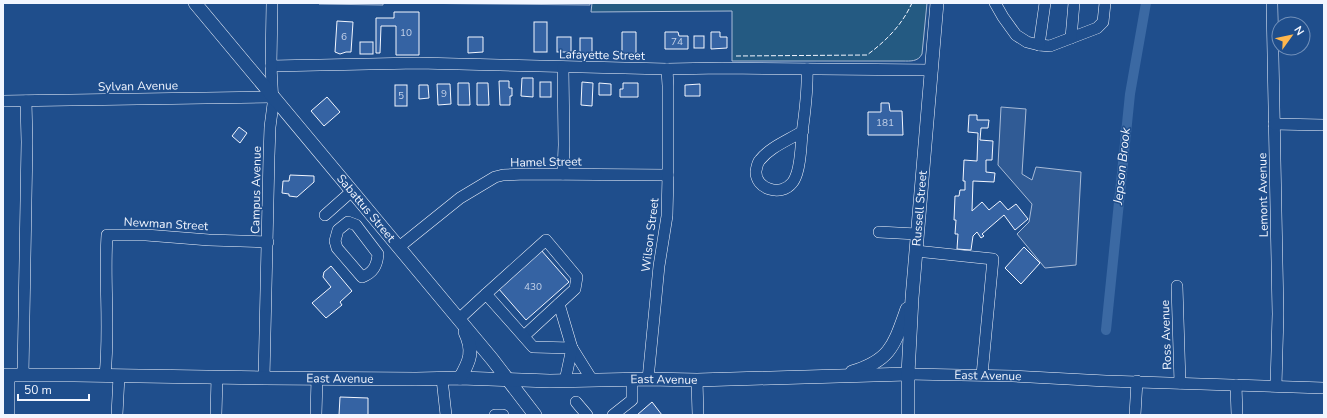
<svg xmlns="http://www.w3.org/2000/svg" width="1327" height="418" viewBox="0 0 1327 418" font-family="'Nunito Sans',sans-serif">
<rect width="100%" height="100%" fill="#1f4e8c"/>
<path fill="#245a82" stroke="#a8bbd7" d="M592,3H927L922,54C918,62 910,61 903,61H732V11L591,12Z"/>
<g fill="#305b95" stroke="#a8bbd7">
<polygon points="319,3 383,3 383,5 319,4"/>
<polygon points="394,3 590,3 590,5"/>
<polygon points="1001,107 1026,109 1022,174 1032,180 1036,167 1081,172 1076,265 1045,268 1017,234 1029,222 1032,204 998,165"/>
</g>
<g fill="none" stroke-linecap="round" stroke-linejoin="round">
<polyline stroke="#3b69a3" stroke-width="10" points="1106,330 1130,94 1146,3"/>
</g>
<g fill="#3563a3" stroke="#f2f6ff">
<polygon points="394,12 419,12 419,55 396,55 396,26 381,26 380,53 376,53 376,18 394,18"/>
<polygon points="337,21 353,22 351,52 346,52 340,54 335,52"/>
<rect x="534" y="22" width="13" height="30"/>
<polygon points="622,32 636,32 636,54 622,53"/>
<polygon points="665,32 678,32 679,36 688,36 688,49 665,49"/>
<polygon points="711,32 720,32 720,37 727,37 727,48 711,49"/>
<rect x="694" y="36" width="10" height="12"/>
<polygon points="468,37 483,37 483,52 468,53"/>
<rect x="557" y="37" width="14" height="15"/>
<rect x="580" y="38" width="12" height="18"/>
<rect x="360" y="42" width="13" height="12"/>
<polygon points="522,78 533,78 533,97 521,96"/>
<polygon points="499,81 509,81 509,88 512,88 512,96 510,96 510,105 500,105"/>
<rect x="540" y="82" width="11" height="15"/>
<polygon points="582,82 593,83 592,106 581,105"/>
<polygon points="458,83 469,83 470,105 458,105"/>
<polygon points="477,83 488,83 489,105 477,105"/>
<polygon points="599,83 611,84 611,95 599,95"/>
<polygon points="623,83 638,83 638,97 620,97 620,89 623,89"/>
<polygon points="437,84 450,84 451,104 438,105"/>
<polygon points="700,84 700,96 685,96 685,85"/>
<rect x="395" y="85" width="12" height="21"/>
<polygon points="419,85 428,85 429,98 419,99"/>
<polygon points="327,97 340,112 324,126 311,111"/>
<polygon points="881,103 889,103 890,111 902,111 903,135 868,135 868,112 881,112"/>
<polygon points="969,115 977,115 977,120 989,120 988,128 981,128 980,140 993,141 992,160 986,160 986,172 995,173 994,182 973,181 972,211 982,202 989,210 1000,201 1008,210 1016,204 1028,219 1015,230 1004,215 982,234 984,236 981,238 977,232 973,236 971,250 957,249 958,234 955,234 956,220 954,220 955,196 959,196 960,190 965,190 965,181 963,181 964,160 977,161 978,133 968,132"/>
<polygon points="239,127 247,133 240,143 232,136"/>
<polygon points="290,175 314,176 314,182 297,197 289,196 289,194 282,193 283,181 289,181"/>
<polygon points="1024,247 1040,263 1021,284 1005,268"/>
<polygon points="541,250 569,282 526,320 498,288"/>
<polygon points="331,266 352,291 340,302 342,305 326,318 312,303 331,287 323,277 324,272"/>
<polygon points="340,397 368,398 368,415 339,415"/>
<polygon points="652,402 662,415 637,415"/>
</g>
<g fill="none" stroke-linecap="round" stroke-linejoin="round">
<defs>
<g id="minor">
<polyline points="995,3 1003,17 1016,35 1027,42 1039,45 1050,46 1097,28 1103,22 1105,3"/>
<polyline points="1272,3 1278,314 1276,386"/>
<polyline points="1071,38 1074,3"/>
<polyline points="1039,45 1045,3"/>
<polyline points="271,66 418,63 667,69 722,68 932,70"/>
<polyline points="3,101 273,97"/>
<polyline points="1274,124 1324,125"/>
<path d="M803,131C789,140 770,147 760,160C757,163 757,167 756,171C755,189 781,197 792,183C794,181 796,176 797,173C801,160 801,146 802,133C805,112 808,90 807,69"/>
<polyline points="563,174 564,145 563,67"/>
<polyline points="325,215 352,191"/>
<path d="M348,222L356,225L378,254C377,266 373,273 362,277L337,248L335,241L338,230Z"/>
<polyline points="879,232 917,234"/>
<polyline points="399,247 460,198 495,177 503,175 526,174 668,175"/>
<polyline points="916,251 993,259 982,375"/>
<polyline points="1177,286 1180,383"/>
<polyline points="486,294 546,240 577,277 575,289 524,336"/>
<polyline points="559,304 572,348 592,380"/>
<polyline points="459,319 486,294 533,347 572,348"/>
<path id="s1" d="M908,374L1013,376L1106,381L1324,388"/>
<polyline points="9,375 9,415"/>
<polyline points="23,375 27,142 26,101"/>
<path d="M105,375C110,329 104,282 107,235H146L209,240L268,242"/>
<polyline points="264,378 269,156 270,127 273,104 271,66 272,3"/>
<polyline points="442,379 446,415"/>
<polyline points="648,379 659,266 667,216 668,175 668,86 667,69"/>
<polyline points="697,380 698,415"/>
<polyline points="565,381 572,348"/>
<polyline points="1236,385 1237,415"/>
<polyline points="576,402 587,415"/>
<polyline points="117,415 119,376"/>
<polyline points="216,415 217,377"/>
<polyline points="316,415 317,378"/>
<polyline points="495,415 503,415"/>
<polyline points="613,415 632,400 632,379"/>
<polyline points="1135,415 1137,381"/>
</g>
<g id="major">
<path id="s2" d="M195,3L492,359L535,415"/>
<path d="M852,372C891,360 894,345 907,309"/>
<path id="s3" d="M3,375H74L264,378L416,379L460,378L550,381L648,379L697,380L908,374"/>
<path d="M460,378C470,361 474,351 465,332"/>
<path id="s4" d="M908,415V374L912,298L937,3"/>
</g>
</defs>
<use href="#minor" stroke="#f2f6ff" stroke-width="12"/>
<use href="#major" stroke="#f2f6ff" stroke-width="14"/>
<use href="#minor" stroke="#1f4e8c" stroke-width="11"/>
<use href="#major" stroke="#1f4e8c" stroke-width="13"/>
<path stroke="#f2f6ff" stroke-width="1" stroke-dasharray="5 2" stroke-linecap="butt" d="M736,56L867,55C886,41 902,25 912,3"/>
</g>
<g text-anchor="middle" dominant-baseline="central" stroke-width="3" stroke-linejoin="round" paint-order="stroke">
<g font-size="10" fill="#c3d1e8">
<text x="406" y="33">10</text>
<text x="344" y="37">6</text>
<text x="677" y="42">74</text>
<text x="444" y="94">9</text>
<text x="401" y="96">5</text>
<text x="885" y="123">181</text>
<text x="533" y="287">430</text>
</g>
<g font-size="12" fill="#f2f6ff" stroke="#1f4e8c">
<text transform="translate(602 55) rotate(1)">Lafayette Street</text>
<text transform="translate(138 86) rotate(-1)">Sylvan Avenue</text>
<text transform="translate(546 162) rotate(-1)">Hamel Street</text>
<text transform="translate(256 190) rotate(-89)">Campus Avenue</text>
<text transform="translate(1263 195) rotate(-91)">Lemont Avenue</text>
<text stroke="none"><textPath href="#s2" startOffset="267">Sabattus Street</textPath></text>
<text stroke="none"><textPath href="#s4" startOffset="207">Russell Street</textPath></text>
<text transform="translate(166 224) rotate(3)">Newman Street</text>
<text transform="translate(650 235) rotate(-83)">Wilson Street</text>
<text transform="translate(1166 335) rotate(-92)">Ross Avenue</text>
<text stroke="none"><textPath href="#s1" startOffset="80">East Avenue</textPath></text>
<text stroke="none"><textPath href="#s3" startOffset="337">East Avenue</textPath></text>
<text stroke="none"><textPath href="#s3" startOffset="661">East Avenue</textPath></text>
</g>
<g font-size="13" font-style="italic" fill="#f2f6ff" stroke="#1f4e8c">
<text transform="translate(1122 166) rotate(-84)">Jepson Brook</text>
</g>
</g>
<rect width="1327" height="418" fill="none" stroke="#f2f6ff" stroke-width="8"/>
<g transform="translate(1291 36) rotate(57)"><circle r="19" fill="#1f4e8c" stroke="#7391ba"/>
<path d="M0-3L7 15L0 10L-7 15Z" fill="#ffb74d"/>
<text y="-6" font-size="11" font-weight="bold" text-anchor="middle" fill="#f2f6ff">N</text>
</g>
<path d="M18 394v6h71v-6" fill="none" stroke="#f2f6ff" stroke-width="2"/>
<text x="24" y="394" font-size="12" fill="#f2f6ff" stroke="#1f4e8c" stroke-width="3" paint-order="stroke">50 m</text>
</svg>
